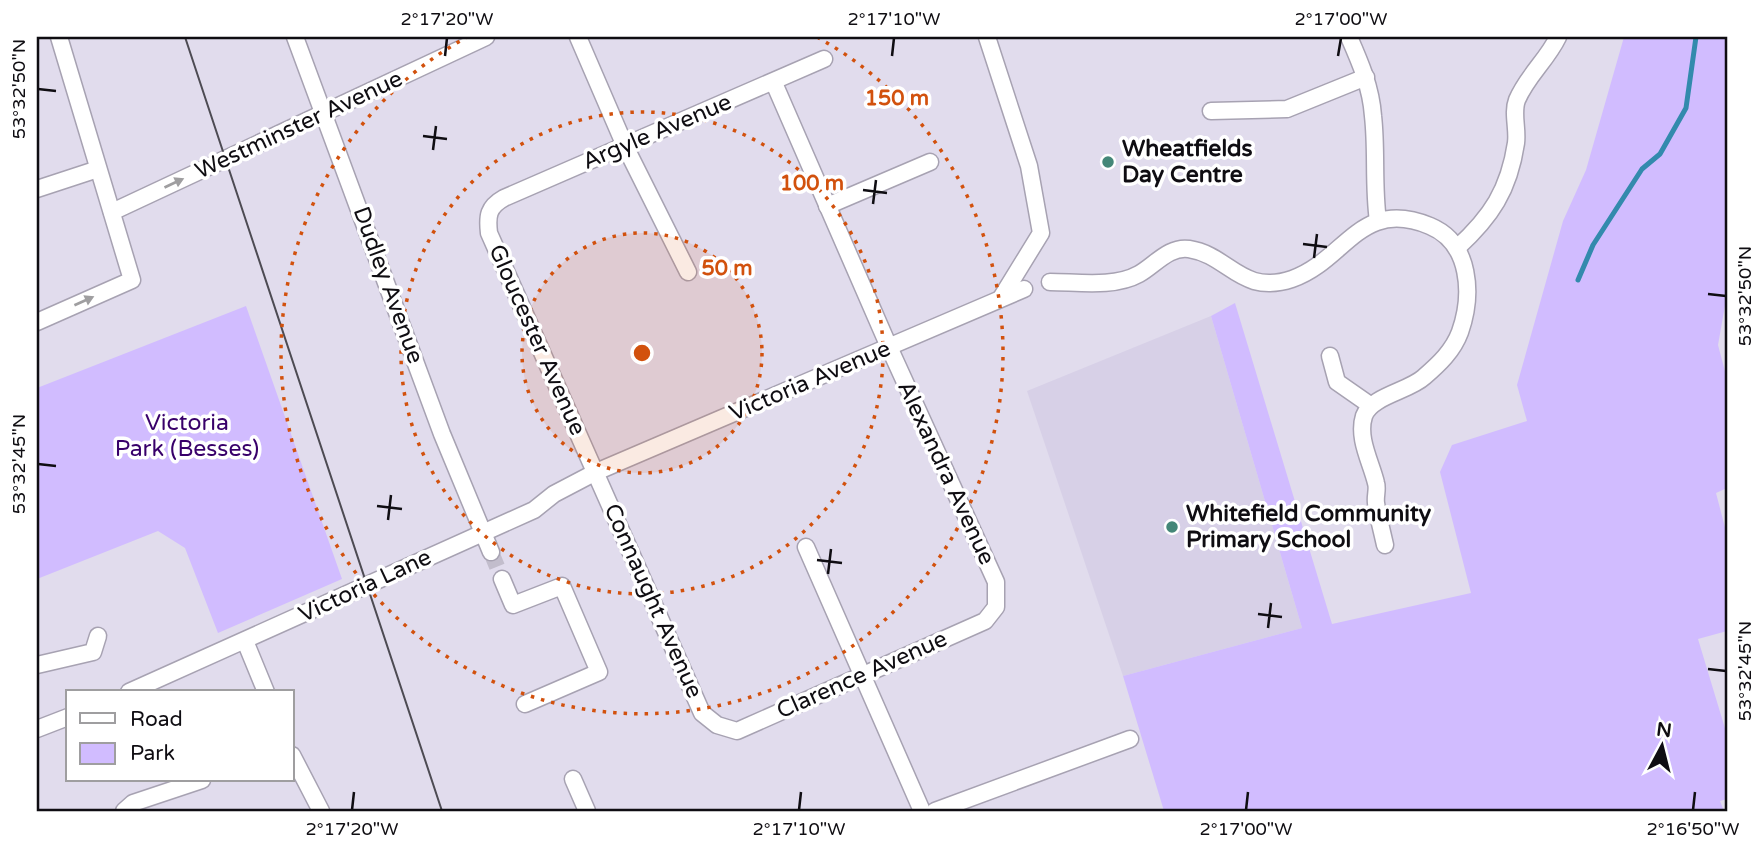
<svg xmlns="http://www.w3.org/2000/svg" width="1764" height="848" viewBox="0 0 1764 848" font-family="'Varela Round',sans-serif">
<rect width="100%" height="100%" fill="#e1dced"/>
<polygon fill="#d7d0e7" points="1211,316 1302,628 1123,676 1027,391"/>
<g fill="#d1bcff">
<polygon points="1624,37 1727,37 1727,294 1718,345 1727,379 1727,488 1716,493 1727,535 1727,631 1698,639 1727,735 1727,799 1720,801 1724,811 1164,811 1123,676 1302,628 1211,316 1235,303 1332,624 1471,593 1440,472 1452,445 1527,421 1517,385 1563,221 1586,170"/>
<polygon points="246,306 342,579 218,633 185,548 158,531 37,579 37,388"/>
</g>
<g fill="none" stroke-linecap="round" stroke-linejoin="round">
<polyline stroke="#338aad" stroke-width="5" points="1578,280 1593,245 1642,169 1660,154 1686,108 1696,37"/>
<polyline stroke="#c2bdcc" stroke-width="16" stroke-dasharray="16 8" stroke-linecap="butt" points="491,552 502,579"/>
<defs>
<g id="minor">
<polyline points="295,37 442,434 491,552"/>
<polyline points="578,37 625,146 688,272"/>
<polyline points="987,37 1029,166 1041,233 1001,298"/>
<path d="M1349,37C1360,62 1371,87 1373,116C1377,151 1373,185 1378,221"/>
<path d="M774,83L889,347L996,582V607L985,621L737,731L717,725L702,713L489,233C487,216 488,207 504,198L824,59"/>
<polyline points="1211,111 1287,109 1366,77"/>
<polyline points="37,189 98,169"/>
<polyline points="827,206 930,162"/>
<polyline points="112,212 486,37"/>
<path d="M1457,248C1491,217 1509,190 1516,143C1518,129 1512,113 1517,100C1527,76 1547,60 1558,37"/>
<path d="M1050,282C1077,282 1114,288 1139,274C1155,265 1169,246 1189,249C1229,255 1241,296 1292,279C1346,260 1360,197 1430,226C1471,243 1473,295 1460,332C1453,351 1439,364 1424,377C1409,391 1371,396 1364,416C1357,438 1371,462 1376,483C1378,489 1375,496 1376,503C1378,517 1382,531 1385,545"/>
<polyline points="37,322 132,280 59,37"/>
<polyline points="1330,356 1337,382 1370,405"/>
<polyline points="806,547 922,811"/>
<polyline points="502,579 513,605 562,586 599,672 525,704"/>
<polyline points="245,641 266,692"/>
<polyline points="37,665 93,652 98,636"/>
<polyline points="129,692 534,510 554,494 596,472 1024,289"/>
<polyline points="37,729 68,717"/>
<polyline points="292,755 321,811"/>
<polyline points="573,779 587,811"/>
<polyline points="124,811 133,803 202,780"/>
<polyline points="935,811 1130,739"/>
</g>
</defs>
<use href="#minor" stroke="#a7a2b2" stroke-width="19"/>
<use href="#minor" stroke="#fff" stroke-width="16"/>
<polyline stroke="#4d4b53" stroke-width="2" points="185,37 442,811"/>
</g>
<defs><path id="oneway-solid" d="M-6-.8H1V-3.2L6.5 0L1 3.2V.8H-6Z" transform="scale(1.75)"/></defs>
<g fill="#9f9ea0">
<use href="#oneway-solid" transform="translate(174 183) rotate(-25)"/>
<use href="#oneway-solid" transform="translate(84 301) rotate(-24)"/>
</g>
<path fill="none" stroke="#0f0d12" stroke-width="2.5" d="M445,56L447,38M892,56L894,38M1338,56L1341,38M38,89L56,91M423,136L447,139M433,150L436,126M863,190L887,193M873,204L876,180M1303,244L1327,247M1314,258L1317,234M1708,294L1726,296M38,464L56,466M377,506L402,509M388,520L391,495M817,560L842,563M828,574L831,549M1258,614L1282,617M1268,628L1271,603M1708,669L1726,671M352,810L354,792M799,810L801,792M1246,810L1248,792M1693,810L1695,792"/>
<circle cx="642" cy="353" r="120" fill="#d2510d" fill-opacity=".12"/>
<g fill="none" stroke="#d2510d" stroke-width="3.5" stroke-dasharray="3.5 7">
<circle cx="642" cy="353" r="120"/>
<circle cx="642" cy="353" r="241"/>
<path d="M817 37A361 361 0 1 1 467 37"/>
</g>
<g fill="#448778" stroke="#fff" stroke-width="2.5">
<circle cx="1108" cy="162" r="7"/>
<circle cx="1172" cy="527" r="7"/>
</g>
<g text-anchor="middle" dominant-baseline="central" stroke-width="7" stroke-linejoin="round" paint-order="stroke">
<g font-size="23" fill="#0f0d12" stroke="#fff">
<text transform="translate(299 125) rotate(-25)">Westminster Avenue</text>
<text transform="translate(657 132) rotate(-23)">Argyle Avenue</text>
<text transform="translate(388 285) rotate(70)">Dudley Avenue</text>
<text transform="translate(537 340) rotate(66)">Gloucester Avenue</text>
<text transform="translate(810 381) rotate(-23)">Victoria Avenue</text>
<text transform="translate(946 473) rotate(65)">Alexandra Avenue</text>
<text transform="translate(365 586) rotate(-25)">Victoria Lane</text>
<text transform="translate(653 601) rotate(66)">Connaught Avenue</text>
<text transform="translate(862 675) rotate(-24)">Clarence Avenue</text>
</g>
<g font-size="23" font-weight="bold" fill="#0f0d12" stroke="#fff" text-anchor="start">
<text x="1122" y="149">Wheatfields<tspan x="1122" dy="26">Day Centre</tspan></text>
<text x="1186" y="514">Whitefield Community<tspan x="1186" dy="26">Primary School</tspan></text>
</g>
<g font-size="23" fill="#38006a" stroke="#fff">
<text x="187" y="423">Victoria<tspan x="187" dy="26">Park (Besses)</tspan></text>
</g>
</g>
<circle cx="642" cy="353" r="10" fill="#d2510d" stroke="#fff" stroke-width="3.5"/>
<g font-size="21" text-anchor="middle" font-weight="bold" fill="#d2510d" stroke="#fff" stroke-width="7" stroke-linejoin="round" paint-order="stroke">
<text x="897" y="105">150 m</text>
<text x="812" y="190">100 m</text>
<text x="727" y="275">50 m</text>
</g>
<rect width="1764" height="848" fill="none" stroke="#ffffff" stroke-width="77"/>
<rect x="66" y="690" width="228" height="91" fill="#ffffff" stroke="#9f9ea0" stroke-width="2"/>
<rect x="80" y="713" width="35" height="10" fill="#ffffff" stroke="#9f9ea0" stroke-width="2"/>
<text x="130" y="726" font-size="21" fill="#0f0d12">Road</text>
<rect x="80" y="743" width="35" height="21" fill="#d1bcff" stroke="#9f9ea0" stroke-width="2"/>
<text x="130" y="760" font-size="21" fill="#0f0d12">Park</text>
<g transform="translate(1662 746) rotate(7)" stroke="#ffffff" stroke-width="5" paint-order="stroke">
<path d="M0-5L12 26L0 18L-12 26Z" fill="#0f0d12"/>
<text y="-10" font-size="19" font-weight="bold" text-anchor="middle" fill="#0f0d12">N</text>
</g>
<rect x="38" y="38" width="1688" height="772" fill="none" stroke="#0f0d12" stroke-width="2.5"/>
<g font-size="18" text-anchor="middle" fill="#0f0d12">
<text x="447" y="25">2°17'20"W</text>
<text x="894" y="25">2°17'10"W</text>
<text x="1341" y="25">2°17'00"W</text>
<text transform="translate(19 89) rotate(-90)" y="6">53°32'50"N</text>
<text transform="translate(1745 296) rotate(-90)" y="6">53°32'50"N</text>
<text transform="translate(19 464) rotate(-90)" y="6">53°32'45"N</text>
<text transform="translate(1745 671) rotate(-90)" y="6">53°32'45"N</text>
<text x="352" y="835">2°17'20"W</text>
<text x="799" y="835">2°17'10"W</text>
<text x="1246" y="835">2°17'00"W</text>
<text x="1693" y="835">2°16'50"W</text>
</g>
</svg>
